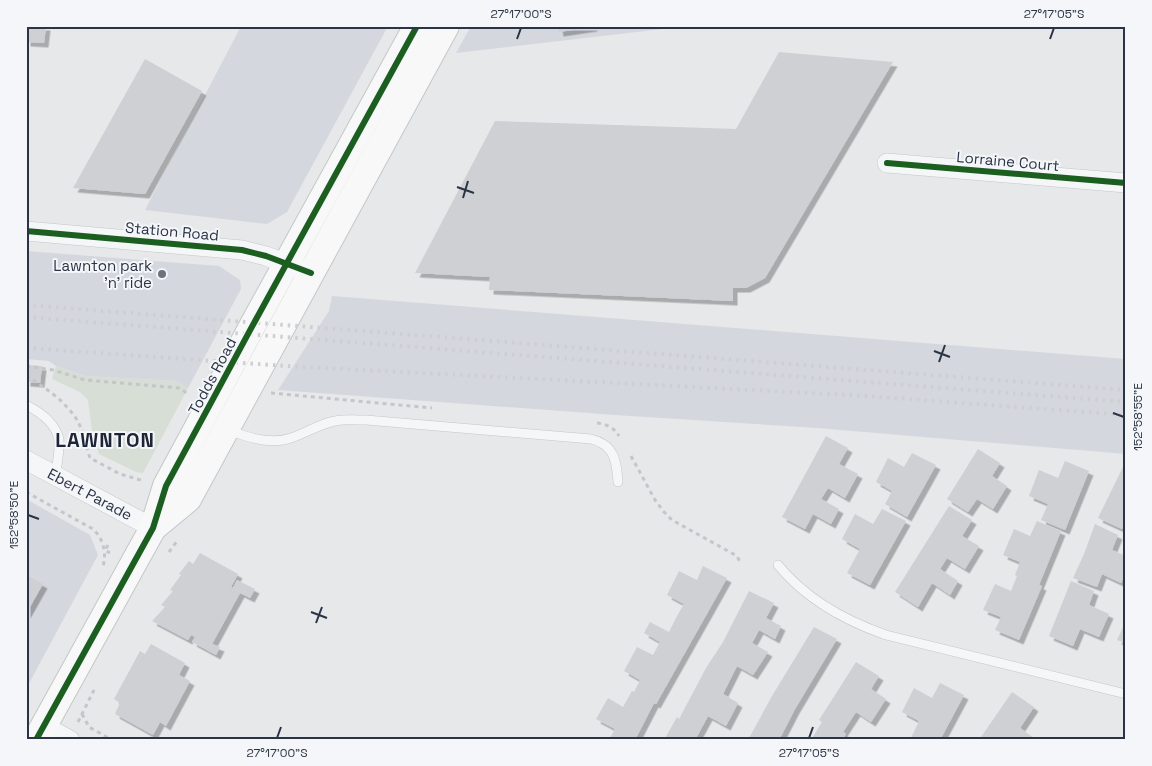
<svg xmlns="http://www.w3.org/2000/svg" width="1152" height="766" viewBox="0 0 1152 766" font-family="'Space Grotesk',sans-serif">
<defs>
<filter id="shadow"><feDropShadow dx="4.5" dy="4.5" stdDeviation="0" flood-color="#0004"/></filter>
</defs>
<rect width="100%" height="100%" fill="#e6e8ea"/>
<g fill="#d4d7dd">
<polygon points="232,26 388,26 287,212 267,224 145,210 240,28"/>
<polygon points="471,26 688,26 456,53"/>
<polygon points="26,251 219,266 240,280 241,289 188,388 177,381 85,376 56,366 49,361 26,359"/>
<polygon points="332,296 1126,359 1126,454 817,428 615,415 278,390 329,311"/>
<polygon points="26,499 90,535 98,555 26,689"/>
</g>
<polygon fill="#d6ded6" points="56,366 85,376 177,381 188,388 143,473 136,472 99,454 92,431 88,400 80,392 52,379"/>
<g fill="#ced0d3" filter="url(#shadow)">
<polygon points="26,26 46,26 44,43 26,42"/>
<polygon points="558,26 593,26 593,27 559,32"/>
<polygon points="779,52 893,62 765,278 746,288 733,288 733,301 489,290 490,277 415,273 495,121 736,129"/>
<polygon points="145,59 202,91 145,194 73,188"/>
<polygon points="26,365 42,366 40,383 26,382"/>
<polygon points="826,436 848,448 839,464 858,474 845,498 828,488 821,499 839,509 831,524 813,514 805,529 782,517"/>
<polygon points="978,449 1000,463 992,476 1007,486 993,509 977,499 968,512 947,499"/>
<polygon points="912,453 936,465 907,517 885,504 892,491 876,482 888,458 904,467"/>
<polygon points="1065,461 1089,471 1065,530 1041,520 1048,504 1029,496 1039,470 1058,478"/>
<polygon points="1124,465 1126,465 1126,520 1122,529 1098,518"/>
<polygon points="949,506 972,520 962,536 979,546 965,569 947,558 940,569 958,581 950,595 932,583 918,607 895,592"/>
<polygon points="882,509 906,521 870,585 847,573 860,549 842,539 855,514 873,524"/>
<polygon points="1037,521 1061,531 1039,585 1042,586 1019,640 995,630 1001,617 983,610 995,584 1011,591 1017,576 1015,575 1020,562 1003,555 1014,529 1030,536"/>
<polygon points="1095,524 1118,535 1112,550 1126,556 1126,571 1121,583 1102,574 1097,587 1073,578 1084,554"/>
<polygon points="200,553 238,574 231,587 233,588 237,580 255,589 250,598 240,593 212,644 220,647 216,655 192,642 195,637 191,635 188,640 152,621 165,607 161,605 173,591 170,590 181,575 179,574 189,561 193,564"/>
<polygon points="703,566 727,578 713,603 656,704 654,703 635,740 609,740 615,729 596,719 608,698 623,707 632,691 634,692 640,680 624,671 637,647 653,655 660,642 644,633 650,622 669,632 677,616 684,604 667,595 679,571 697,580"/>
<polygon points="26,575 43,584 26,614"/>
<polygon points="1071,581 1094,591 1089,605 1109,614 1099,637 1080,629 1073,646 1049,636"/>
<polygon points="749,591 774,603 766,618 781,626 775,639 759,630 752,643 768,652 753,675 737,666 723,694 738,703 726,726 708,716 695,740 664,740 677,717 679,719 706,668 723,642"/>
<polygon points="1126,621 1126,643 1117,640"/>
<polygon points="814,627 837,639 795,709 779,740 748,740 772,696"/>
<polygon points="151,644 185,663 179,675 190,681 166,726 160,722 153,735 115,714 120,703 114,699 140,651 145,654"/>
<polygon points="856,662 879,676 871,689 886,699 871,722 856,712 843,732 846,734 842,740 811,740 822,722 819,720"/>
<polygon points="940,683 964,695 940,740 910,740 919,721 902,712 914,688 932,698"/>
<polygon points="1012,692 1034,707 1020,728 1034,738 1033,740 979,740"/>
</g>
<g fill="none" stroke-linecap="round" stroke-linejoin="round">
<defs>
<g id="lane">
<path d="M26,405C40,412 56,423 59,440C60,451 57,465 55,476"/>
<path d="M229,430C248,438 271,445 291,438C306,433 319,424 335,421C345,419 356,420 366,420L591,439C595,440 600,442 603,444C616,451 617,469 618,482"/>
<path d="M778,565C805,598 846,621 886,635L1126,694"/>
</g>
<g id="street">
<polyline points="887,163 1126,183"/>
<polyline points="26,231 242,250 266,256 298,268"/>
<polyline points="26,460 153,528"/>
<polyline points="44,726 70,740"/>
</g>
<g id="secondary">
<polyline points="153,528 188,499 446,26"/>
<polyline points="36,740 153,528 166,486 254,323 417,26"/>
</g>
</defs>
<use href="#lane" stroke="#c4c6c8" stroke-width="10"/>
<use href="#street" stroke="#c4c6c8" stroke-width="20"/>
<use href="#secondary" stroke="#c4c6c8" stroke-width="28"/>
<g stroke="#c5c6ca" stroke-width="3" stroke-dasharray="4 4" stroke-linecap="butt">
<polyline points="26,366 53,370 85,380 180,388 189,395"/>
<path d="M26,376C45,387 65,401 77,420C83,430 86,446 90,458L120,474L144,481"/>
<polyline points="271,393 432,408"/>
<path d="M597,423C606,424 615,428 619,436"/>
<polyline points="631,456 655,500 664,512 672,520 737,556 741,564"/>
<path d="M26,492L93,529C103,538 107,553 103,566"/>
<polyline points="108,545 105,550 110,553"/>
<polyline points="169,552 177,541"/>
<polyline points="82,714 89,727 112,740"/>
<polyline points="78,722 95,688"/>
</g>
<use href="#lane" stroke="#f5f6f7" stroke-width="9"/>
<use href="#street" stroke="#f5f6f7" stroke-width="19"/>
<use href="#secondary" stroke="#f8f8f8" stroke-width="26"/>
<g stroke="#cecfd2" stroke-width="4" stroke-dasharray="2.5 5" stroke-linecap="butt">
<polyline points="26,305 1126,390"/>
<polyline points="26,317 1126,402"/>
<polyline points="26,348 287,366 867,396 1126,415"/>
</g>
<defs>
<g id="cycleway">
<polyline points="887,163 1126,183"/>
<polyline points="26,231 242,250 266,256 311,273"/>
<polyline points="36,740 153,528 166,486 254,323 417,26"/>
</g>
</defs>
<use href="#cycleway" stroke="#f4f6f9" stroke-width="9"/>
<use href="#cycleway" stroke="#1b5e20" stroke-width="6"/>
</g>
<path fill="none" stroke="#2b3445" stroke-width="2" d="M517,39L521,28M1050,39L1054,28M457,187L474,193M463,198L468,181M934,351L950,357M939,362L945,345M1113,413L1124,417M28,515L39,519M311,612L327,618M316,623L322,607M277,738L281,727M809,738L813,727"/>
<circle fill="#6c737f" stroke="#f4f6f9" stroke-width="2" cx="162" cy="274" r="5"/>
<g text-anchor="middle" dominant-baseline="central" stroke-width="4" stroke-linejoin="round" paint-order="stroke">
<g font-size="15" fill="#2b3445" stroke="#f4f6f9">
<text transform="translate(1008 161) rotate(5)">Lorraine Court</text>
<text transform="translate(172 231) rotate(5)">Station Road</text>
<text transform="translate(212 376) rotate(-62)">Todds Road</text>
<text transform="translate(90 494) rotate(28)">Ebert Parade</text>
</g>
<g font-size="15" fill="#2b3445" stroke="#f4f6f9" text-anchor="end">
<text x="152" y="265">Lawnton park<tspan x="152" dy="17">'n' ride</tspan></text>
</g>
<g font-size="20" font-weight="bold" letter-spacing="1" fill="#1d2536" stroke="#f4f6f9">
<text x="105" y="440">LAWNTON</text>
</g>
</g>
<rect width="1152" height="766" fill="none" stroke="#f4f6f9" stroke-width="55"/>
<rect x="28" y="28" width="1096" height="710" fill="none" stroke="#2b3445" stroke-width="2"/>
<g font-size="12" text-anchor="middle" fill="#2b3445">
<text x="521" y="18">27°17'00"S</text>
<text x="1054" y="18">27°17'05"S</text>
<text transform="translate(1138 417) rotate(-90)" y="4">152°58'55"E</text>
<text transform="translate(14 515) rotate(-90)" y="4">152°58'50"E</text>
<text x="277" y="757">27°17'00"S</text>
<text x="809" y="757">27°17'05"S</text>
</g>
</svg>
